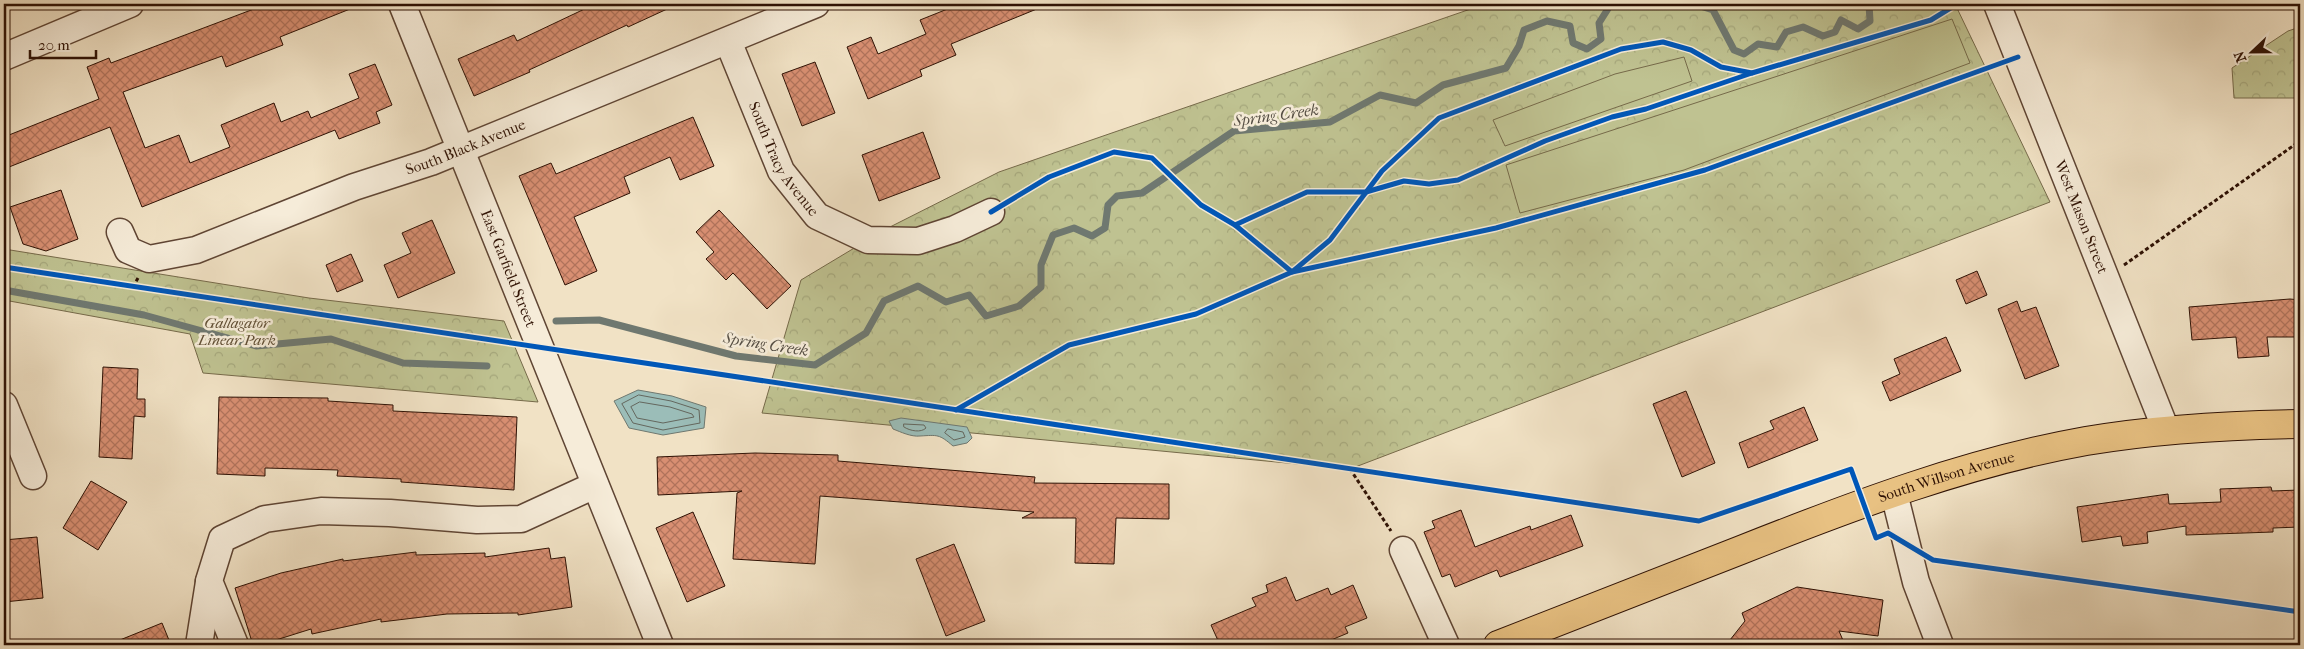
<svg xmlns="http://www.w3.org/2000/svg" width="2304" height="649" viewBox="0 0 2304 649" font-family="'IM FELL French Canon',serif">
<defs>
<pattern id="forest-crowns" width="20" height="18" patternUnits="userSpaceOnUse" patternTransform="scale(1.25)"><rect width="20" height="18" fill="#bfc291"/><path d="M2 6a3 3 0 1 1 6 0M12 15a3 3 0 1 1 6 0" fill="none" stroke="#a4a67b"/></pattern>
<pattern id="building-cross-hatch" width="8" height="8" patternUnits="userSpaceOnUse" patternTransform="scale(1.25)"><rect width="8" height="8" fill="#d88f72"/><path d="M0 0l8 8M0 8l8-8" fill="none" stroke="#b0735b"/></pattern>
</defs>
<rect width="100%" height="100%" fill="#f1e2c5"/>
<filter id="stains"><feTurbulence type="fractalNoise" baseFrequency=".004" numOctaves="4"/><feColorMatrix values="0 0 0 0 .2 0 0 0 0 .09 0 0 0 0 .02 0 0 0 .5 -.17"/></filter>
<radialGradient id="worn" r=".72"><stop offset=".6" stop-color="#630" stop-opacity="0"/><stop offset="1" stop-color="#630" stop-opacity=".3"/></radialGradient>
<g fill="url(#forest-crowns)" stroke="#766a4a">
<polygon points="1485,4 1955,4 2050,202 1350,469 762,413 801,280 886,229 999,172"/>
<polygon points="2300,27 2300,98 2234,98 2232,68 2288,31"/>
<polygon points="4,249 309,298 504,321 538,402 203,373 190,334 4,300"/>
</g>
<g fill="#bfc291" stroke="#766a4a">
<polygon points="1952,19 1970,63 1684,170 1520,213 1506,165"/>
<polygon points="1684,57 1692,81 1505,146 1493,120 1615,74"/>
</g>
<g fill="#9bbdb8" stroke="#6f7870">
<polygon points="638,390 672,396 706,407 704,428 663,435 629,428 614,401"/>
<path d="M901,418L967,427L972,438L967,443L953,446C939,434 938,435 920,436C911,437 901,432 893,429L889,421Z"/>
</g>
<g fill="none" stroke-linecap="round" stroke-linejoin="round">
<g stroke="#64675e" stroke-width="1">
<polygon points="639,395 671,401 699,410 700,423 663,430 633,423 622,404"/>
<polygon points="640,402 670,407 692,414 694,417 663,423 637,418 631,407"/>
<path d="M904,424L924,425L926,428C921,433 910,431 904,427Z"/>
<polygon points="948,429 963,432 965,437 954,440 945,433"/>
</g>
<g stroke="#6f7870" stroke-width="7">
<polyline points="1694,4 1713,10 1734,50 1744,54 1758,44 1777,47 1786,32 1803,27 1823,36 1835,32 1841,20 1858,29 1870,21 1869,4"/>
<polyline points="4,290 144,315 256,346 331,339 403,363 487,366"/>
<polyline points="556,321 599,320 736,356 815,365 866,333 884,301 918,286 946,302 969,295 986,316 1019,306 1041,287 1041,265 1053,235 1074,228 1092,236 1105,228 1108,205 1117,196 1142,193 1234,131 1330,122 1380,95 1416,103 1443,85 1506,68 1519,46 1524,30 1547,21 1570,26 1573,43 1587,49 1601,39 1599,23 1611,4"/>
</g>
</g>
<g fill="url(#building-cross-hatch)" stroke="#2e1104">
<polygon points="267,4 360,5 280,37 283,45 226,67 222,56 123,92 145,148 179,135 190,163 230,147 221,125 274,103 281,122 308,111 311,118 359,98 349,74 375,64 392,105 376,112 380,123 339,139 335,130 142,207 110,127 4,169 4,137 99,99 87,67 109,58 111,63"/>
<polygon points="595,4 678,4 628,27 627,25 529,70 530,72 474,96 458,59 514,35 517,41"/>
<polygon points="960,4 1049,4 951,44 956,55 920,70 922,76 868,99 847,47 871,37 878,54 926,34 920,20"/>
<polygon points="815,62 835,113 802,126 782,74"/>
<polygon points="693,117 714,166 680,180 670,157 624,177 630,193 574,217 597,271 565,285 519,176 551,163 556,174"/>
<polygon points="923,132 940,178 879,201 862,155"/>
<polygon points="61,190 78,239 46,251 23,244 10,207"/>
<polygon points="719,210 791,286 767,309 733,273 726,280 706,259 714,252 696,232"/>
<polygon points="432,220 455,273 398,298 384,265 411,253 402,233"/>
<polygon points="351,254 363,281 337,292 326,265"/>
<polygon points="1977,271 1987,295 1966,304 1956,280"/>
<polygon points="2290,299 2300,300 2300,337 2267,337 2269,356 2238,358 2236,337 2192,340 2189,307"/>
<polygon points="2017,301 2021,312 2036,307 2059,366 2025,379 1998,309"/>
<polygon points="1946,337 1961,371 1890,401 1882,382 1900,374 1894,359"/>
<polygon points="103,367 138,369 137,399 145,399 145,417 134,416 132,459 99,457"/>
<polygon points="1686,391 1715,463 1682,477 1653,404"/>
<polygon points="219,397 328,398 328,401 393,405 393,411 517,417 514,490 401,482 401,479 337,476 338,470 265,468 265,476 217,474"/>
<polygon points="1804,407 1818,440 1748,468 1739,443 1774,429 1770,421"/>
<polygon points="755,453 838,455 838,461 1035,477 1034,483 1169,484 1169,519 1116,518 1114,564 1075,563 1076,518 1022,518 1034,512 820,496 815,564 733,559 737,493 742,491 658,495 657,457"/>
<polygon points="91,481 127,502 98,550 63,528"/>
<polygon points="2271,487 2272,491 2300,490 2300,527 2273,528 2273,532 2186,535 2186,526 2147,532 2148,543 2123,546 2121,536 2082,542 2077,507 2168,494 2169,504 2221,502 2220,489"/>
<polygon points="1461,510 1475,547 1530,526 1531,530 1571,515 1583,546 1500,577 1497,570 1455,587 1450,574 1442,577 1424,532 1435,528 1432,521"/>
<polygon points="693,512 725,586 687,602 656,528"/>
<polygon points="37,537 43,598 4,602 4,540"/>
<polygon points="954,544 985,621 946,636 916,559"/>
<polygon points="549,548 551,559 565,557 572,607 518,615 518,613 447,614 381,622 381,619 312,634 311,629 260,645 253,645 235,588 281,573 343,559 343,561 416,552 416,555 485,553 485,557"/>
<polygon points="1286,577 1296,601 1328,588 1331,595 1353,585 1367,618 1345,627 1348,633 1319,645 1220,645 1211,625 1256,606 1252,598 1268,592 1266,585"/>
<polygon points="1797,587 1883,600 1878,636 1839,631 1845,645 1726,645 1745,621 1742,613"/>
<polygon points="162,623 171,645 110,645 110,644"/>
</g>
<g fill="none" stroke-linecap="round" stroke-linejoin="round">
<defs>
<g id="minor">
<path id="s1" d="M402,4L660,645"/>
<path id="s2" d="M1997,4L2166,430"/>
<path id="s3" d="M728,41L781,171L817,216L868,240L918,241L955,229L991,212"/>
<polyline points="4,57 130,4"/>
<path id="s4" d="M120,232L128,250L149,259L196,250L354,187L431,162L816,4"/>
<polyline points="4,405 33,476"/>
<polyline points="1894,493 1916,582 1940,645"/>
<polyline points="1403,550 1446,645"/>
<polyline points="199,645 209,582"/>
<polyline points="235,645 209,581 222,539 265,519 321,511 390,513 477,520 521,519 595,485"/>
</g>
<g id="major">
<path id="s5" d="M1498,645C1579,613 1660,581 1741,550C1852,506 1968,462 2086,441C2157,429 2228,425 2300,424"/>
</g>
</defs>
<use href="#minor" stroke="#5f4534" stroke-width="29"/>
<use href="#major" stroke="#2e1104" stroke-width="30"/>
<g stroke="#2e1104" stroke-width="3" stroke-dasharray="4 2.5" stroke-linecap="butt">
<polyline points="2124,265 2300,141"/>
<polyline points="133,287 138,278"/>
<polyline points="1350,469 1391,531"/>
</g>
<use href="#minor" stroke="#f6ecd9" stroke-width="26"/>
<use href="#major" stroke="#e8c182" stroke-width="28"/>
<defs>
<g id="cycleway">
<polyline points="991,212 1049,177 1114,152 1152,158 1201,205 1235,225 1292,272 1496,228 1705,170 2018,57"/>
<polyline points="1235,225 1307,192 1366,192 1404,181 1429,184 1458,180 1545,141 1612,117 1646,109 1752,73"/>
<polyline points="4,267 1699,521 1851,469 1876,538 1888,533 1933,560 2300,612"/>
<polyline points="956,410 1069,345 1196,314 1292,272 1330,240 1382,171 1439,118 1621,49 1663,42 1691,50 1721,67 1752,73 1931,20 1957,4"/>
</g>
</defs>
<use href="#cycleway" stroke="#f6ecd9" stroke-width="8"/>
<use href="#cycleway" stroke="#0057b8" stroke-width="5"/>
</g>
<g text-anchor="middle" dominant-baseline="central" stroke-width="5" stroke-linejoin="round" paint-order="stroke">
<g font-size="15" fill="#2e1104" stroke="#f6ecd9">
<text stroke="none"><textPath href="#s4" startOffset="379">South Black Avenue</textPath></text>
<text stroke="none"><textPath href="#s3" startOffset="131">South Tracy Avenue</textPath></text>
<text stroke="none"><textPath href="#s2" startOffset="229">West Mason Street</textPath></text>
<text stroke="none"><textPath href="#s1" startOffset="285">East Garfield Street</textPath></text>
<text stroke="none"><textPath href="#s5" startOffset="479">South Willson Avenue</textPath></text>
</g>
<g font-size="15" font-style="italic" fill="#614f35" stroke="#f6ecd9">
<text x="237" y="323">Gallagator<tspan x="237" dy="17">Linear Park</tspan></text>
</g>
<g font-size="16" font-style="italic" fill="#544d43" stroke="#f6ecd9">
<text transform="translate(1276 115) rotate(-8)">Spring Creek</text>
<text transform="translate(766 344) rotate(9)">Spring Creek</text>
</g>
</g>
<rect width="2304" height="649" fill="none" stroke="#f1e2c5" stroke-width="20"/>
<rect x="5" y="5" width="2294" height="639" fill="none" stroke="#2e1104" stroke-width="2.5"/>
<rect x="10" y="10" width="2284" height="629" fill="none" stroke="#2e1104"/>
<g transform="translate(2252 52) rotate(248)" stroke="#f6ecd9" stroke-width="4" paint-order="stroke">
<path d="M0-4L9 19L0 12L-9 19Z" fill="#2e1104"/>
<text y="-8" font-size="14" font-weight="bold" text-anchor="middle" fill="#2e1104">N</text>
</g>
<path d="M30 50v8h66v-8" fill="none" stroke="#2e1104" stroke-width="2.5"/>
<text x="38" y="50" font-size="15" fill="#2e1104" stroke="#f6ecd9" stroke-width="4" paint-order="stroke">20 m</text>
<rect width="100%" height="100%" filter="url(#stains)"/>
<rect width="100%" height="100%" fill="url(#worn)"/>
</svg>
